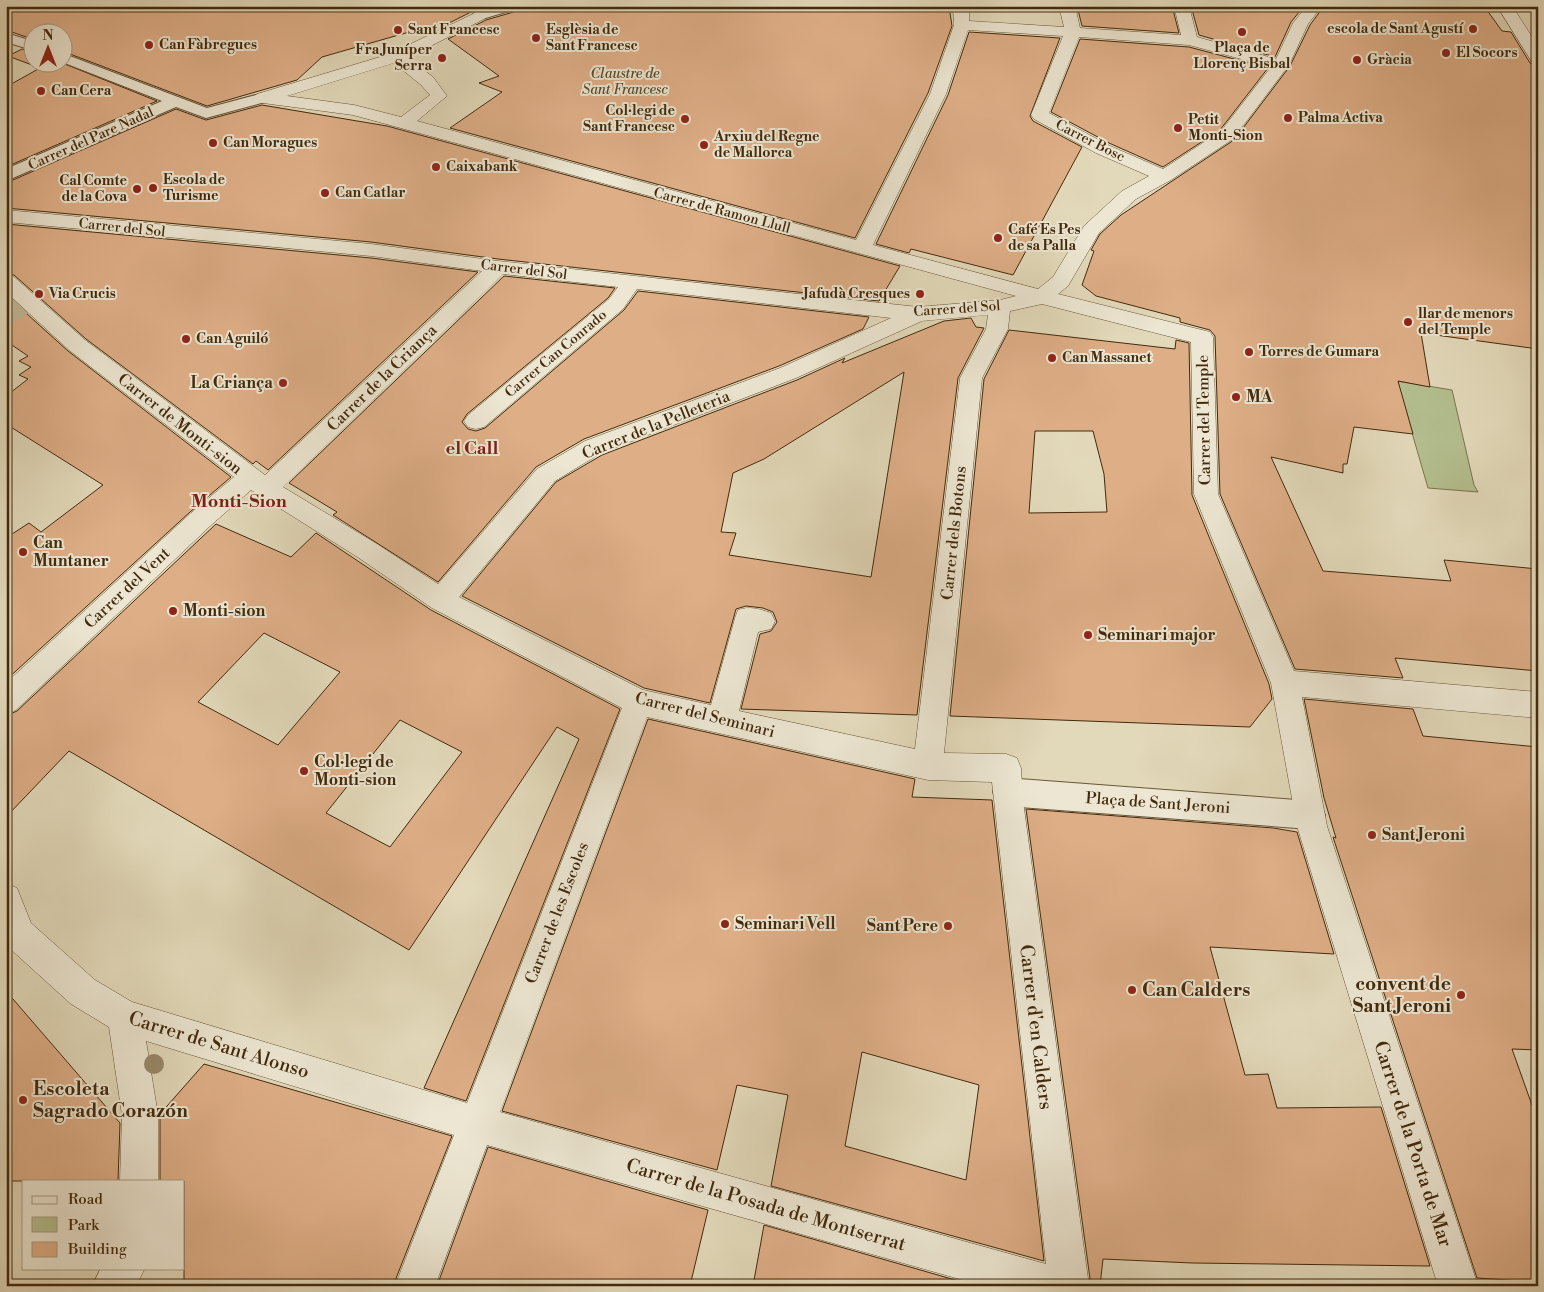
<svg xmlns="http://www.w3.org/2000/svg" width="1544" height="1292" viewBox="0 0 1544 1292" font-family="'Libre Bodoni',serif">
<rect width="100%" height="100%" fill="#e2d9ba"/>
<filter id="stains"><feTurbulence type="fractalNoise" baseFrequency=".004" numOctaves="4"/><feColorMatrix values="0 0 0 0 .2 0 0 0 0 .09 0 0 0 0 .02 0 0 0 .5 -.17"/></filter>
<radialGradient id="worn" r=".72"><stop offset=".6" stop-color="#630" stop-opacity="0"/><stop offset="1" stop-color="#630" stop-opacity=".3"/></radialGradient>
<polygon fill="#b4bf8f" stroke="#7c744e" points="1397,381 1452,390 1474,485 1478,492 1428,488"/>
<g fill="#deae87" stroke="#432a0d" fill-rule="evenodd">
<polygon points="6,6 488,6 473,11 435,30 430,26 322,57 297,80 207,106 62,51 62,32 32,32 32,39 6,30"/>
<polygon points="520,6 949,6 952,26 928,93 855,238 450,128 502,92 479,83 499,76 448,39 486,20 517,11"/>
<polygon points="1077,6 1172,6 1179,33 1082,26"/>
<polygon points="1191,6 1304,6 1291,22 1275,57 1199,35"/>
<polygon points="1324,6 1484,6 1502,31 1511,32 1530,63 1538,66 1538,349 1421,333 1430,387 1398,381 1413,434 1354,427 1347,464 1343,464 1343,473 1271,457 1323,571 1451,581 1444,560 1538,569 1538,671 1395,658 1403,678 1295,669 1220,494 1215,336 1210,330 1180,322 1180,318 1096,296 1082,285 1094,251 1091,250 1100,234 1121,215 1234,140 1290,66 1310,25"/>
<polygon points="969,32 1060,38 1030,116 1033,121 1082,147 1013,275 911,249 909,253 876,244 948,95"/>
<polygon points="1080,39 1189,47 1268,68 1220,130 1163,167 1109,143 1051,112"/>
<polygon points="22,49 32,52 32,62 60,62 157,101 6,167 6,87 40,68 8,56"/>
<polygon points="262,105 387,126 900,266 879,301 498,259 371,242 6,208 6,183 176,109 206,120"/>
<polygon points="6,224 371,258 478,272 268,470 256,461 253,464 86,339 14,275 6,273"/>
<polygon points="504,276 615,288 608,298 467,414 462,422 468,429 476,431 485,428 624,310 638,291 869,317 863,329 779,366 584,439 536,467 438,582 333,515 337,512 289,483"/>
<polygon points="6,295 68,351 231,477 190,512 6,680 6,538 29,523 41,532 103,485 6,424 6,396 28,379 19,375 31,367 19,361 28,356 6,341"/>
<path d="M971,318L976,327L984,328L958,378L917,715L741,709L760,634L771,631L777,622L773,612L763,608L746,606L736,609L710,703L644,688L462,596L556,482L602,455L797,380L845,358L842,363L944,321ZM904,372L871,577L729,555L736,533L721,532L733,473L764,459Z"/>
<path d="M1009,330L1175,349L1176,340L1189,343L1192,495L1269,684L1272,699L1250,727L950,716L984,379ZM1035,431H1093L1104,474L1107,512L1029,513Z"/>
<path d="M216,524L291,557L316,533L431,610L620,709L466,1101L424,1088L579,739L557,727L409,950L69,751L6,817V716L17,711ZM264,633L340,672L278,745L198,702ZM400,720L462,752L390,847L326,813Z"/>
<polygon points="1304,699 1413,709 1423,736 1538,747 1538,1050 1512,1049 1538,1122 1538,1282 1477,1278 1333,837 1336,838 1324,798"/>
<path d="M648,719L915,779L912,797L992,800L1044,1261L771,1186L788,1095L737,1085L717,1170L502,1111ZM862,1052L979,1085L966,1180L845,1146Z"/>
<polygon points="1026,809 1273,828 1297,832 1334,954 1210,947 1245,1075 1268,1074 1277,1108 1381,1107 1430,1266 1192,1263 1103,1259 1100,1286 1091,1286"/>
<polygon points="6,991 120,1123 118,1181 6,1181"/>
<polygon points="204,1064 452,1136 393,1286 184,1286 184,1181 160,1181 160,1114"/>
<polygon points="488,1147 708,1210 690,1286 437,1286"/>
<polygon points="764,1225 976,1286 753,1286"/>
</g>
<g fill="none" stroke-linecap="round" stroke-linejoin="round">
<polyline stroke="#c2b697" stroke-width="22" stroke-dasharray="22 11" stroke-linecap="butt" points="6,314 23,304"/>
<defs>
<g id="pedestrian">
<polygon points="495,6 518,6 516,9 479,20 474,19 472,16 474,13"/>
<polygon points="6,33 32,41 32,50 6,42"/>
<polygon points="62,53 207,108 263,93 269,95 271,98 269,101 206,118 176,107 6,181 6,169 162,101 62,62"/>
<polygon points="1007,778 1310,801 1320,805 1325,815 1320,825 1310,829 1007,806 997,802 993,792 997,782"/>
</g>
<g id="minor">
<path d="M953,6H969V21L1064,27L1059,6H1075L1080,28L1181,35L1174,6H1189L1197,37L1276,59L1293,23L1307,6H1322L1308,24L1289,65L1233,139L1171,180L1136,199L1099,233L1068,286L1058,294L1210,332L1213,337L1218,494L1294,671L1538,692V718L1302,697L1327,826L1478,1286H1438L1297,826L1271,683L1194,494L1191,342L1042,304L1010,311L1008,329L982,378L944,753L1006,754L1017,758L1021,768L1023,801L1089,1286H984L487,1145L435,1286H395L454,1135L146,1041L158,1115V1181H120L122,1115L109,1027L71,1004L7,946L6,883L17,888L31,923L95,980L132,1002L467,1103L622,708L432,608L359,558L251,490L209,527L16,710L6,714V683L191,513L234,477L69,350L6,292V275L13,276L85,340L265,475L482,271L371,256L6,222V210L371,244L498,261L918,307L1000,300L1016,296L353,115L263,103L257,102L255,98L257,94L390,54L479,11L484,13L487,16L484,19L407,58L433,77L447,96L417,121L856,240L930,94L954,25ZM968,30L1063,36L1031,115L1034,119L1096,153L1149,176L1122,191L1084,226L1053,277L1038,289L873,245L946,94ZM1079,37L1189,45L1271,67L1221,131L1163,169L1108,145L1049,113ZM394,63L421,85L430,95L401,117L354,105L287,96ZM503,274L618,287L609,299L468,415L464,421L468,427L476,429L484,427L623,309L637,289L891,318L780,368L585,441L537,469L438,584L377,544L283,487ZM988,315L986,329L960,378L915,749L739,711L758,632L771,629L775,621L771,613C759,609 750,606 738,610L735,618L711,705L643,690L459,597L555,481L601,453L796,378L922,321ZM647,717L928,780L992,782L1046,1264L500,1112Z"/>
<polygon points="1497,6 1512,6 1538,46 1538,64 1532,62"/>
<polygon points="101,1268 145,1268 136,1286 92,1286"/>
</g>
</defs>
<use href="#pedestrian" stroke="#6b5638" stroke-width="2"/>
<use href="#minor" stroke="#6b5638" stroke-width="1"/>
<use href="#pedestrian" fill="#ece6d2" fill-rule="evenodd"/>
<use href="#minor" fill="#ece6d2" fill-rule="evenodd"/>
</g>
<circle fill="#978969" cx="154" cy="1064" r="10"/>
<g fill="#8f2418" stroke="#ece6d2" stroke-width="2">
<circle cx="1473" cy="29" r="5"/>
<circle cx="398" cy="30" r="5"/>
<circle cx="1242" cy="32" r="5"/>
<circle cx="536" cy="38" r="5"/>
<circle cx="149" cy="45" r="5"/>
<circle cx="1446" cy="53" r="5"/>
<circle cx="442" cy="58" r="5"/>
<circle cx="1357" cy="60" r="5"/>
<circle cx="41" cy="91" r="5"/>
<circle cx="1288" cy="118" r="5"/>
<circle cx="685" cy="119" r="5"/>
<circle cx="1178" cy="128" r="5"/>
<circle cx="213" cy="143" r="5"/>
<circle cx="704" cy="145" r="5"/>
<circle cx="436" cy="167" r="5"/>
<circle cx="153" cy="188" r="5"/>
<circle cx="137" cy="189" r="5"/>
<circle cx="325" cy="193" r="5"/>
<circle cx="998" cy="238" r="5"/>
<circle cx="39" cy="294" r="5"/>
<circle cx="920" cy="294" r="5"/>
<circle cx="1408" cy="322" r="5"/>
<circle cx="186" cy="339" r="5"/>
<circle cx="1249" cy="352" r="5"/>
<circle cx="1052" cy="358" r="5"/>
<circle cx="283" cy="383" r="5"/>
<circle cx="1236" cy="397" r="5"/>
<circle cx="23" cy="552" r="5"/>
<circle cx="173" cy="611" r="5"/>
<circle cx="1088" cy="635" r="5"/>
<circle cx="304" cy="771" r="5"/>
<circle cx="1372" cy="835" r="5"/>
<circle cx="725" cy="924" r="5"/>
<circle cx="948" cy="926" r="5"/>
<circle cx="1132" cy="990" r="5"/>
<circle cx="1461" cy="995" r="5"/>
<circle cx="23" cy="1100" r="5"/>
</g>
<g text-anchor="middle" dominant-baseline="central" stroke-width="4" stroke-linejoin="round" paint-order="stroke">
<g font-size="14" font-weight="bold" fill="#432a0d" stroke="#ece6d2" text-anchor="start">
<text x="1463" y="29" text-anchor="end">escola de Sant Agustí</text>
<text x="408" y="30">Sant Francesc</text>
<text x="546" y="30">Esglèsia de<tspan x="546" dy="16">Sant Francesc</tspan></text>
<text x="159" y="45">Can Fàbregues</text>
<text x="1242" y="48" text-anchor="middle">Plaça de<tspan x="1242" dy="16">Llorenç Bisbal</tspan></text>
<text x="432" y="50" text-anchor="end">Fra Juníper<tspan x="432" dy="16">Serra</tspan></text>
<text x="1456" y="53">El Socors</text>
<text x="1367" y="60">Gràcia</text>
<text x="51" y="91">Can Cera</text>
<text x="675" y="111" text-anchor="end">Col·legi de<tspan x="675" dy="16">Sant Francesc</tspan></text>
<text x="1298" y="118">Palma Activa</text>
<text x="1188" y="120">Petit<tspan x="1188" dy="16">Monti-Sion</tspan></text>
<text x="714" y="137">Arxiu del Regne<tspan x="714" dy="16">de Mallorca</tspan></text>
<text x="223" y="143">Can Moragues</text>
<text x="446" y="167">Caixabank</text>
<text x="163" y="180">Escola de<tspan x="163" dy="16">Turisme</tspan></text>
<text x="127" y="181" text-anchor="end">Cal Comte<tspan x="127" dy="16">de la Cova</tspan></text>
<text x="335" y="193">Can Catlar</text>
<text x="1008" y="230">Café Es Pes<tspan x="1008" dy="16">de sa Palla</tspan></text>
<text x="49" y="294">Via Crucis</text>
<text x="910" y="294" text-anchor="end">Jafudà Cresques</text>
<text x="1418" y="314">llar de menors<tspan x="1418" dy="16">del Temple</tspan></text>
<text x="196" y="339">Can Aguiló</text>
<text x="1259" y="352">Torres de Gumara</text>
<text x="1062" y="358">Can Massanet</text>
</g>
<g font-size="14" font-style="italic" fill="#5a4827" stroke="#ece6d2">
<text x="625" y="74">Claustre de<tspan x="625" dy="16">Sant Francesc</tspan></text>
</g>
<g font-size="14" fill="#432a0d" stroke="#ece6d2">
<text transform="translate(91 139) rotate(-24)">Carrer del Pare Nadal</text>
<text transform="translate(1090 141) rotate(27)">Carrer Bosc</text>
<text transform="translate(722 211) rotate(15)">Carrer de Ramon Llull</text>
<text transform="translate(122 228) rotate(6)">Carrer del Sol</text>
<text transform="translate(524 270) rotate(7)">Carrer del Sol</text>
<text transform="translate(957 309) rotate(-4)">Carrer del Sol</text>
<text transform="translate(556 354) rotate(-40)">Carrer Can Conrado</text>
</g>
<g font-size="16" fill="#432a0d" stroke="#ece6d2">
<text transform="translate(382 378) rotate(-44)">Carrer de la Criança</text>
<text transform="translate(1204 420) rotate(-91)">Carrer del Temple</text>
<text transform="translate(180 424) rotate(38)">Carrer de Monti-sion</text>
<text transform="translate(656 425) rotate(-22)">Carrer de la Pelleteria</text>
<text transform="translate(954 533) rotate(-84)">Carrer dels Botons</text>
<text transform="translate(127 588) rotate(-43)">Carrer del Vent</text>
<text transform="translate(705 715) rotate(14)">Carrer del Seminari</text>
<text transform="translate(1158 803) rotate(4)">Plaça de Sant Jeroni</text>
<text transform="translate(557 913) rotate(-69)">Carrer de les Escoles</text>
</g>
<g font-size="16" font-weight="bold" fill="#432a0d" stroke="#ece6d2" text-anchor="start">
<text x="273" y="383" text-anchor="end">La Criança</text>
<text x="1246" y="397">MA</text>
<text x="33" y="543">Can<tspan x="33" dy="18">Muntaner</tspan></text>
<text x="183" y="611">Monti-sion</text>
<text x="1098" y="635">Seminari major</text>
<text x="314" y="762">Col·legi de<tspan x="314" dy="18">Monti-sion</tspan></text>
<text x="1382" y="835">Sant Jeroni</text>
<text x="735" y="924">Seminari Vell</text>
<text x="938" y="926" text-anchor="end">Sant Pere</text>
</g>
<g font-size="18" font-weight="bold" fill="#7a1f14" stroke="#ece6d2">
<text x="472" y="448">el Call</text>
<text x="239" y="501">Monti-Sion</text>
</g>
<g font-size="19" font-weight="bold" fill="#432a0d" stroke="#ece6d2" text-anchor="start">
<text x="1451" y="984" text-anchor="end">convent de<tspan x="1451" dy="22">Sant Jeroni</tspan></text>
<text x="1142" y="990">Can Calders</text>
<text x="33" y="1089">Escoleta<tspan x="33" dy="22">Sagrado Corazón</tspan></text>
</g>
<g font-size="19" fill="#432a0d" stroke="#ece6d2">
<text transform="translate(1036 1027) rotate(83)">Carrer d'en Calders</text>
<text transform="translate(219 1045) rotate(17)">Carrer de Sant Alonso</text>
<text transform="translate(1413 1144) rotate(72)">Carrer de la Porta de Mar</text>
<text transform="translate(766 1205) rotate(16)">Carrer de la Posada de Montserrat</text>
</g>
</g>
<rect width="1544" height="1292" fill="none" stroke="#e2d9ba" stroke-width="25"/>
<rect x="8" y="8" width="1529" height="1277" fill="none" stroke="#432a0d" stroke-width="2.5"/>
<rect x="12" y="12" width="1519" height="1267" fill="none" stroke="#432a0d"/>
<rect x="22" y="1180" width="162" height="90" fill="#ece6d2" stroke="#a89b83"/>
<rect x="32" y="1196" width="25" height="8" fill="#ece6d2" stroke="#a89b83"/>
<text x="68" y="1204" font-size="15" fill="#432a0d">Road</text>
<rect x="32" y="1217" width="25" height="15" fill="#b4bf8f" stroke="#a89b83"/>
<text x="68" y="1230" font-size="15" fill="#432a0d">Park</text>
<rect x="32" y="1242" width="25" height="15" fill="#deae87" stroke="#a89b83"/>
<text x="68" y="1254" font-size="15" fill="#432a0d">Building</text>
<g transform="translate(48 48)"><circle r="24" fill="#ece6d2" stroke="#a89b83"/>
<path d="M0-4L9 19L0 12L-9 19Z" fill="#8f2418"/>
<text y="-8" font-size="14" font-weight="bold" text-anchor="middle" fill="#432a0d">N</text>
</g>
<rect width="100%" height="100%" filter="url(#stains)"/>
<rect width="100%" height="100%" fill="url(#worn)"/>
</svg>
